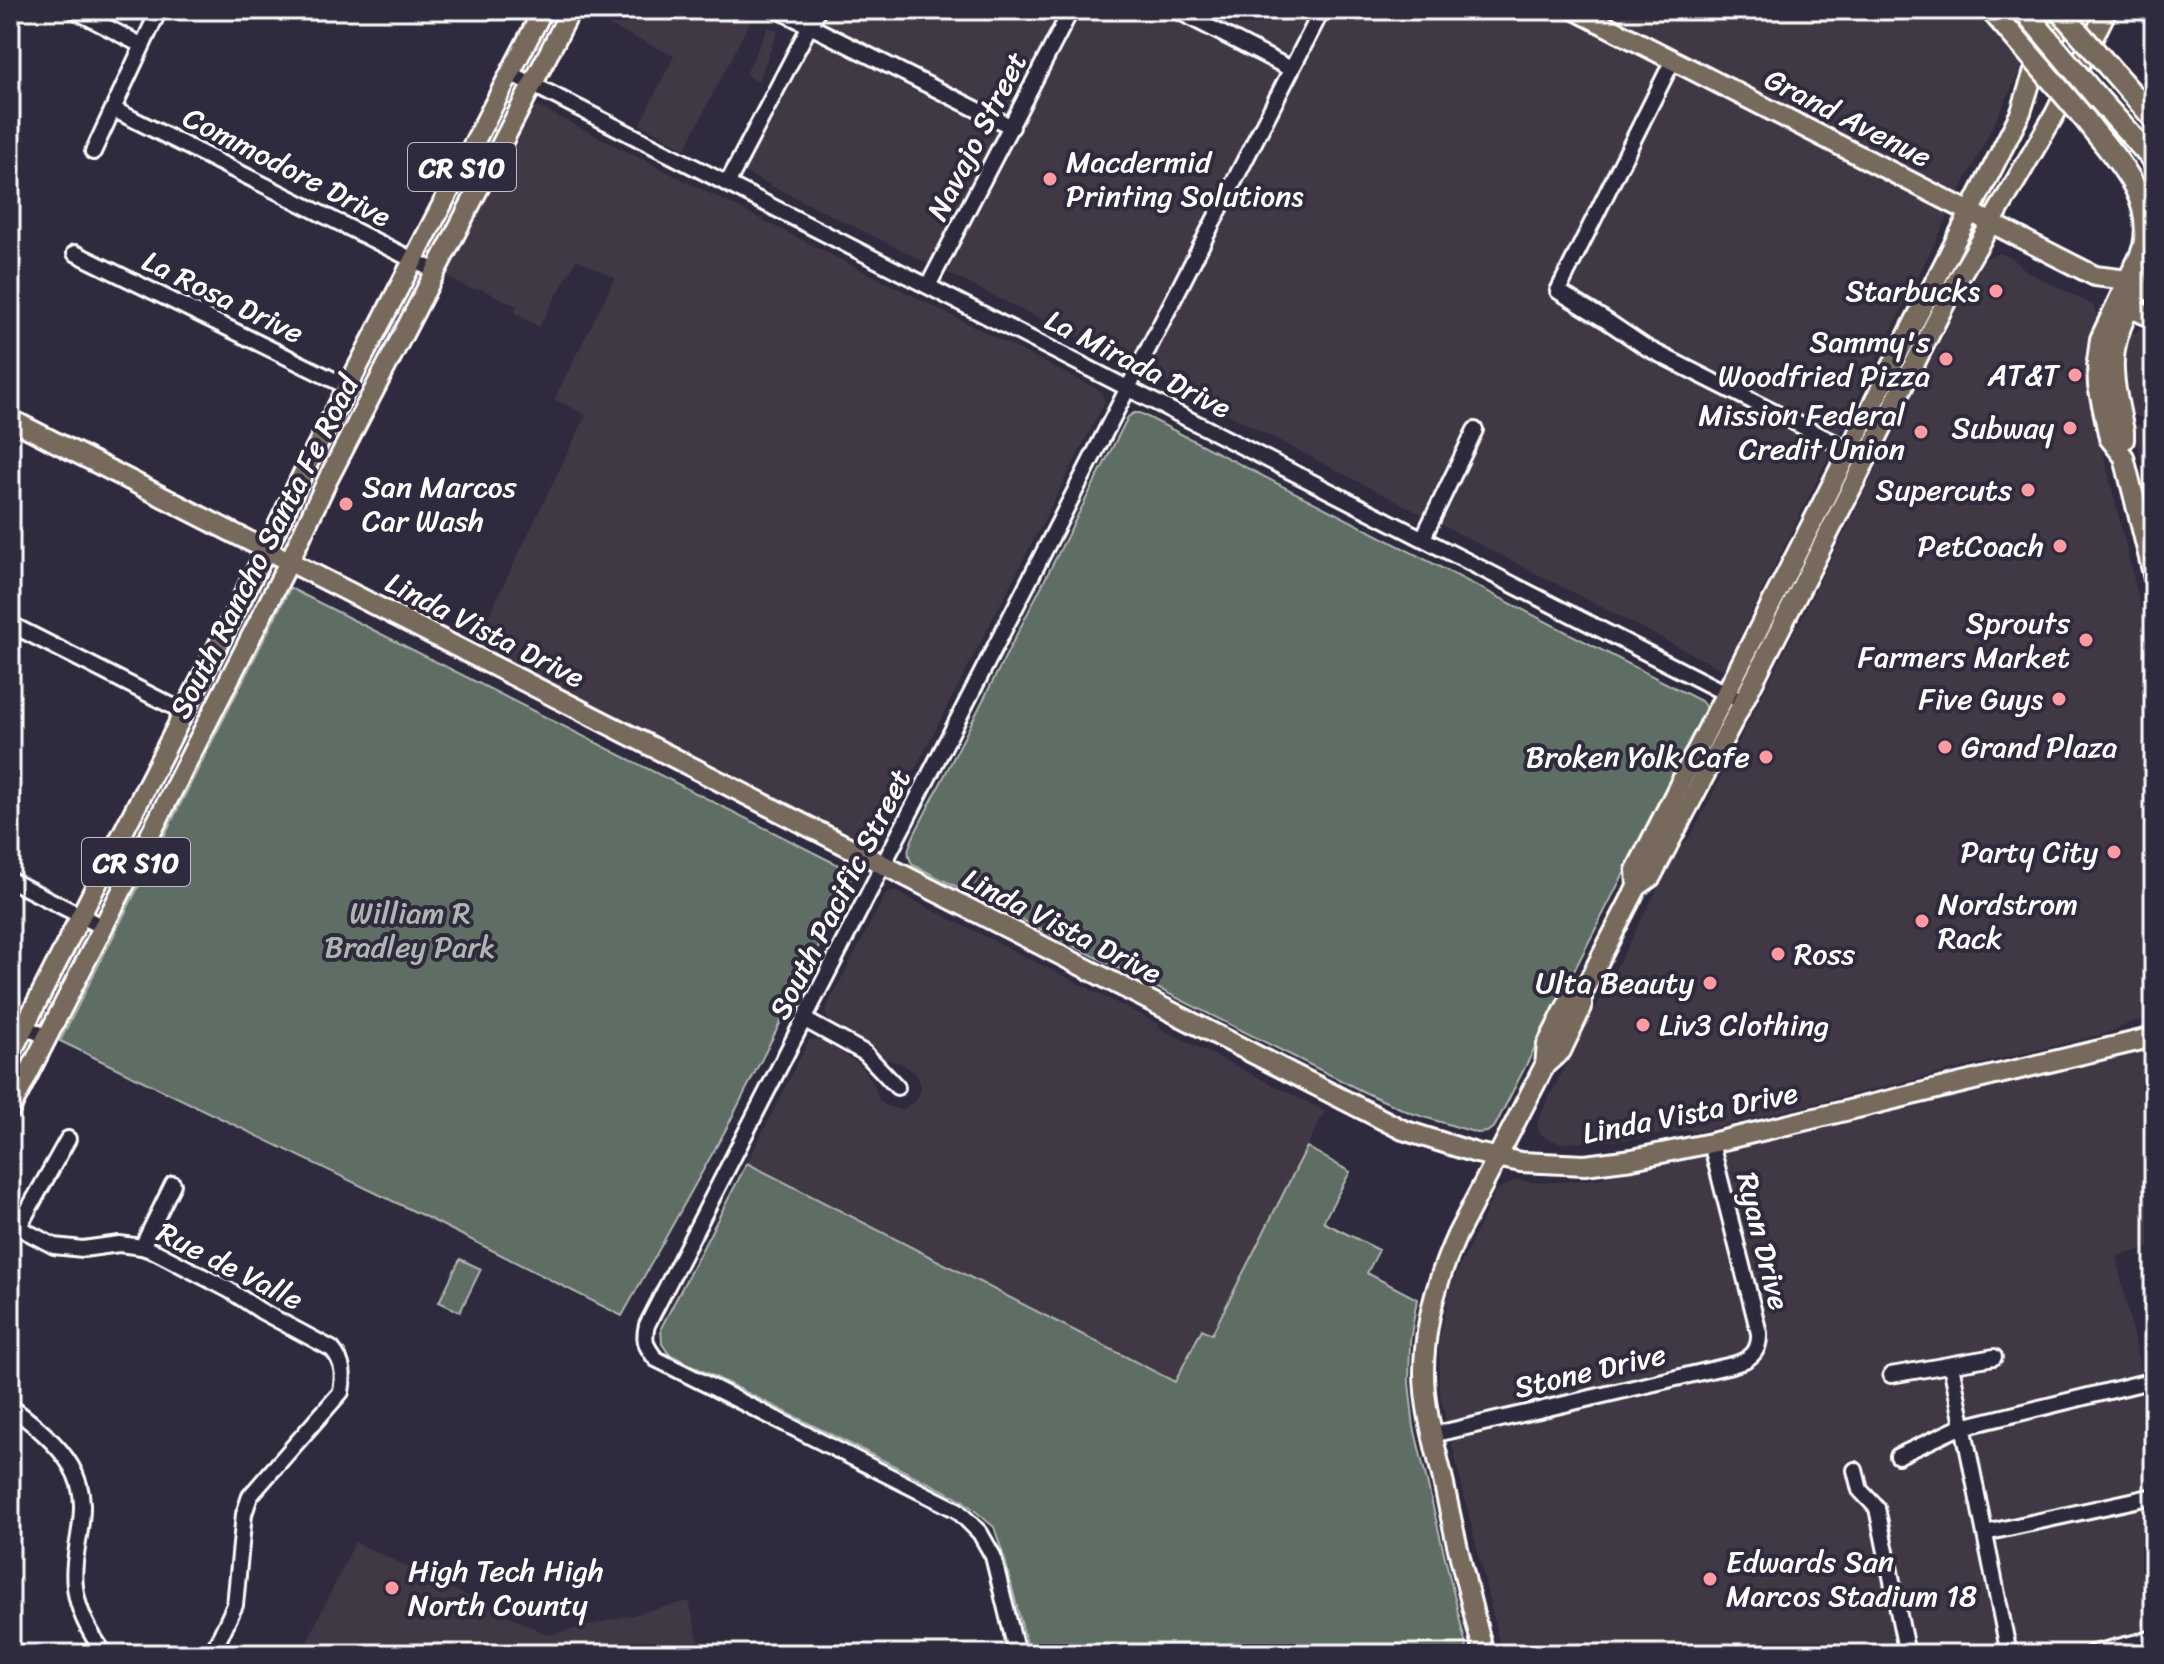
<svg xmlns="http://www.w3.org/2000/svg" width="2164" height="1664" viewBox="0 0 2164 1664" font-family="Sriracha,sans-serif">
<rect width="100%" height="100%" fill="#2f2a3d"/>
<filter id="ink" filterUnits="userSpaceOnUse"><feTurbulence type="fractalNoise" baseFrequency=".0125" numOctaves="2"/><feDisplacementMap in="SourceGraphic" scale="16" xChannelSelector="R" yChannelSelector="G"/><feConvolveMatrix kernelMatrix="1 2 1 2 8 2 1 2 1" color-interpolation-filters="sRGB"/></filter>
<g filter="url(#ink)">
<g fill="#413845">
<polygon points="576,10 756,10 685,149 640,124 674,56"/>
<polygon points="824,10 1979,10 2024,63 1723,670 1123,360 746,173 746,161"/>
<polygon points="768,27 778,31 758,82 746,74"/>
<polygon points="539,107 1101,391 1105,402 881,835 871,839 859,838 474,646 586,415 554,399 615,278 577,259 539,327 515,313 517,306 481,289 470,289 444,275 525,111 530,108"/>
<polygon points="2000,253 2011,258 2029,273 2093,305 2097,317 2089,354 2088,379 2098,431 2154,663 2154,1017 2133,1022 2108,1033 1696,1132 1688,1130 1636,1139 1599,1142 1563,1143 1549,1140 1540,1133 1537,1125 1540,1115 1674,857 1693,832 1957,309 1985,258"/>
<polygon points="2144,327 2154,332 2154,424 2130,413 2124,389 2123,364 2129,335"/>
<polygon points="2132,422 2154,433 2154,515"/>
<polygon points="895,891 1159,1024 1158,1027 1325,1111 1211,1334 1201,1330 1175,1382 746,1165 809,1040 819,1039 860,1064 872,1081 879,1100 886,1106 902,1110 917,1099 921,1089 920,1082 916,1074 901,1063 882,1058 856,1039 829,1024 825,1010 884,897 888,892"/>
<polygon points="2154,1047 2154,1247 2116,1256 2143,1382 2154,1380 2154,1654 1502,1654 1439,1390 1439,1341 1451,1285 1496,1190 1516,1180 1541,1183 1597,1179"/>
<polygon points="355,1542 549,1635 689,1601 702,1654 301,1654"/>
</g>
<g fill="#5f6e65" stroke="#afb6b2" stroke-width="2">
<path d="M1134,413H1140L1701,701L1705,706L1704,716L1495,1126L1487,1132L1477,1133L1411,1113L1364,1092L913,865C905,853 909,847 914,835L1128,417Z"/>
<polygon points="290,588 854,873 814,957 726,1129 622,1316 430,1219 60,1041"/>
<polygon points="1307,1147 1350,1172 1323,1222 1379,1250 1367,1273 1417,1299 1410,1341 1409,1383 1414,1427 1468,1654 1029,1654 1005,1560 994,1527 961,1499 669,1354 662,1344 661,1328 747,1163 1175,1382 1202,1329 1212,1334"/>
<polygon points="460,1259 481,1269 460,1312 439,1302"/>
</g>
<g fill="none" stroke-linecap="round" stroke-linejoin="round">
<defs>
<g id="minor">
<polyline points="74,10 141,45"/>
<polyline points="778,10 1012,127"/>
<polyline points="1176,10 1291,69"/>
<polyline points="1673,60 1558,291 1607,321 1647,348 1849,450"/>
<polyline points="510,73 1735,698"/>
<polyline points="115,110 435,271"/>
<polyline points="93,152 159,10"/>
<polyline points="727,184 818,10"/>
<polyline points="75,253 348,387"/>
<polyline points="928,286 1071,10"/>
<polyline points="1423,538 1475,430"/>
<polyline points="10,624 184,712"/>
<polyline points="10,880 103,927"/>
<polyline points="10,1020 47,1037"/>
<polyline points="805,1020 865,1053 897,1087"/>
<path d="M10,1223L54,1246L83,1249L119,1244L142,1247L156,1252L229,1290L261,1311L332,1349C344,1363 344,1375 341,1392L250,1496L244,1514L235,1605L212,1654"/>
<polyline points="18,1228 68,1139"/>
<polyline points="142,1247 173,1184"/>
<polyline points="1951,1365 2009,1654"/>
<polyline points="1891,1375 1994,1357"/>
<path d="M10,1406C32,1423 57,1442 71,1466C96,1509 70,1544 75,1587C78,1612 90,1634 105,1654"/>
<path d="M1432,1435L1732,1365C1750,1360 1760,1352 1759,1333L1711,1143"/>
<polyline points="1898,1456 1958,1428 2154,1380"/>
<polyline points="1855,1470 1860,1490 1877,1508 1907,1654"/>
<polyline points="1985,1533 2154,1496"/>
<path d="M1017,1654L993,1556L980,1533L957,1510L656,1359C646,1347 643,1340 647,1325L1322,10"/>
<polyline points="2090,1654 2154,1638"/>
</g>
<g id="major">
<polyline points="1575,10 2095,276 2128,280 2154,293"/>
<polyline points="2128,280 2100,339 2097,362 2098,386 2109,438 2124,457 2154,578"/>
<polyline points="2119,302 2154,319"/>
<path d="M10,419C474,657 938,895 1403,1130L1476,1153L1521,1162L1585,1165L1632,1159L1711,1143L2154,1037"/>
<path d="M2124,440V431C2110,365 2106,347 2141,287"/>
<polyline points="1637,887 1636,870 2021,112 2033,74 2069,10"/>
<polyline points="10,1055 266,551 306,467 543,10"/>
<polyline points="1545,1065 1561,1051 1582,1007 1582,994 1637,887 1651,877 1743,702 1953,288 2055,114 2107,10"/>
<polyline points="10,1110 289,562 328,479 571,10"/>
<path d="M1484,1654C1469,1596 1455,1539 1443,1480C1435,1445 1424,1408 1424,1372C1424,1323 1437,1279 1457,1235L1545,1065L1547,1045L1569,1001L1582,994"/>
</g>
<g id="highway">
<polyline points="1991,10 2011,33"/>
<polyline points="2108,66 2154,119"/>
<polyline points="2095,95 2154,161"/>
<path d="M2085,119C2113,157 2155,194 2144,246C2141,258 2134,269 2128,280"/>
<polyline points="2141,287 2154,275"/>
</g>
</defs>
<use href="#minor" stroke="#fff" stroke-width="20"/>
<use href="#major" stroke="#fff" stroke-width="24"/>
<use href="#highway" stroke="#fff" stroke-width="26"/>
<use href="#minor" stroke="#2f2a3d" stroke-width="14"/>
<use href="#major" stroke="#77695c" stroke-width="18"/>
<use href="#highway" stroke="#77695c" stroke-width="20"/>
<defs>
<g id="highway-bridge">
<polyline points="2059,10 2108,66"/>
<polyline points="2027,14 2095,95"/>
<polyline points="2011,33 2085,119"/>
</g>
</defs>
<use href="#highway-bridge" stroke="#fff" stroke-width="26" stroke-linecap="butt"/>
<use href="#highway-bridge" stroke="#77695c" stroke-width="20"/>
</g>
</g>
<g fill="#ff9aa2" stroke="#2f2a3d" stroke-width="3">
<circle cx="1050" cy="179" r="8"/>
<circle cx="1996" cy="291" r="8"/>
<circle cx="1946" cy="359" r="8"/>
<circle cx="2075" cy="375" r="8"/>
<circle cx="2070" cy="428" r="8"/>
<circle cx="1921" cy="432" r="8"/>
<circle cx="2028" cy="490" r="8"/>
<circle cx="346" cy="504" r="8"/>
<circle cx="2060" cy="546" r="8"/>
<circle cx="2086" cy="640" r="8"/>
<circle cx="2059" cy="699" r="8"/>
<circle cx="1945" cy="747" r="8"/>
<circle cx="1766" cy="757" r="8"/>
<circle cx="2114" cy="852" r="8"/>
<circle cx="1922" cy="921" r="8"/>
<circle cx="1778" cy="954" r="8"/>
<circle cx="1710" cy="983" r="8"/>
<circle cx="1643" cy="1025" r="8"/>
<circle cx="1710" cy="1579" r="8"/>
<circle cx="392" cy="1588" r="8"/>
</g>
<g text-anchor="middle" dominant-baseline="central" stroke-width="8" stroke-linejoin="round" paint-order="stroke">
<g fill="#2f2a3d" stroke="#c1bfc5" stroke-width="2">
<rect x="408" y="143" width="108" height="48" rx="6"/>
<rect x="82" y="838" width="108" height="48" rx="6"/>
</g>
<g font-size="28" font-weight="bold" fill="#fff">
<text x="462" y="167">CR S10</text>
<text x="136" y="862">CR S10</text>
</g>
<g font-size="30" fill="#fff" stroke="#2f2a3d">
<text transform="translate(1848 118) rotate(27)">Grand Avenue</text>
<text transform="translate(977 136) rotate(-63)">Navajo Street</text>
<text transform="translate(287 167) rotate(27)">Commodore Drive</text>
<text transform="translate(223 297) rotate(26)">La Rosa Drive</text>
<text transform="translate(1138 364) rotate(27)">La Mirada Drive</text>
<text transform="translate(264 547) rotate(-63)">South Rancho Santa Fe Road</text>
<text transform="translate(485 630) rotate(27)">Linda Vista Drive</text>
<text transform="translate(840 894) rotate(-63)">South Pacific Street</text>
<text transform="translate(1062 926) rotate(27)">Linda Vista Drive</text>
<text transform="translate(1690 1113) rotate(-11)">Linda Vista Drive</text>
<text transform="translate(1763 1241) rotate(76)">Ryan Drive</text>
<text transform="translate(230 1266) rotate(27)">Rue de Valle</text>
<text transform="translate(1590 1371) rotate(-13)">Stone Drive</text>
</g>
<g font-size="30" fill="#fff" stroke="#2f2a3d" text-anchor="end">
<text x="1066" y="162" text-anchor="start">Macdermid<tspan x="1066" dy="34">Printing Solutions</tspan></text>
<text x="1980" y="291">Starbucks</text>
<text x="1930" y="342">Sammy's<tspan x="1930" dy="34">Woodfried Pizza</tspan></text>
<text x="2059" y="375">AT&amp;T</text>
<text x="1905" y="415">Mission Federal<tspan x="1905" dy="34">Credit Union</tspan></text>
<text x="2054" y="428">Subway</text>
<text x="362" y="487" text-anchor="start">San Marcos<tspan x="362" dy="34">Car Wash</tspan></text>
<text x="2012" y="490">Supercuts</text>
<text x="2044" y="546">PetCoach</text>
<text x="2070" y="623">Sprouts<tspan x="2070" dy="34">Farmers Market</tspan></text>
<text x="2043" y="699">Five Guys</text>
<text x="1961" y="747" text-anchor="start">Grand Plaza</text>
<text x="1750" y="757">Broken Yolk Cafe</text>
<text x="2098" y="852">Party City</text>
<text x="1938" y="904" text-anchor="start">Nordstrom<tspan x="1938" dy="34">Rack</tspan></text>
<text x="1794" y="954" text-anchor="start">Ross</text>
<text x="1694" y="983">Ulta Beauty</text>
<text x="1659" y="1025" text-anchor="start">Liv3 Clothing</text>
<text x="1726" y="1562" text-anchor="start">Edwards San<tspan x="1726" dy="34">Marcos Stadium 18</tspan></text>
<text x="408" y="1571" text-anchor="start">High Tech High<tspan x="408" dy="34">North County</tspan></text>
</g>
<g font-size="30" fill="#afb6b2" stroke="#2f2a3d">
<text x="410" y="913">William R<tspan x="410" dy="34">Bradley Park</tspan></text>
</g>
</g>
<rect width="2164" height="1664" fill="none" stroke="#2f2a3d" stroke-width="40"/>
<rect x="20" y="20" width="2124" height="1624" fill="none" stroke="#fff" stroke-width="3" filter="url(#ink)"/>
</svg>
